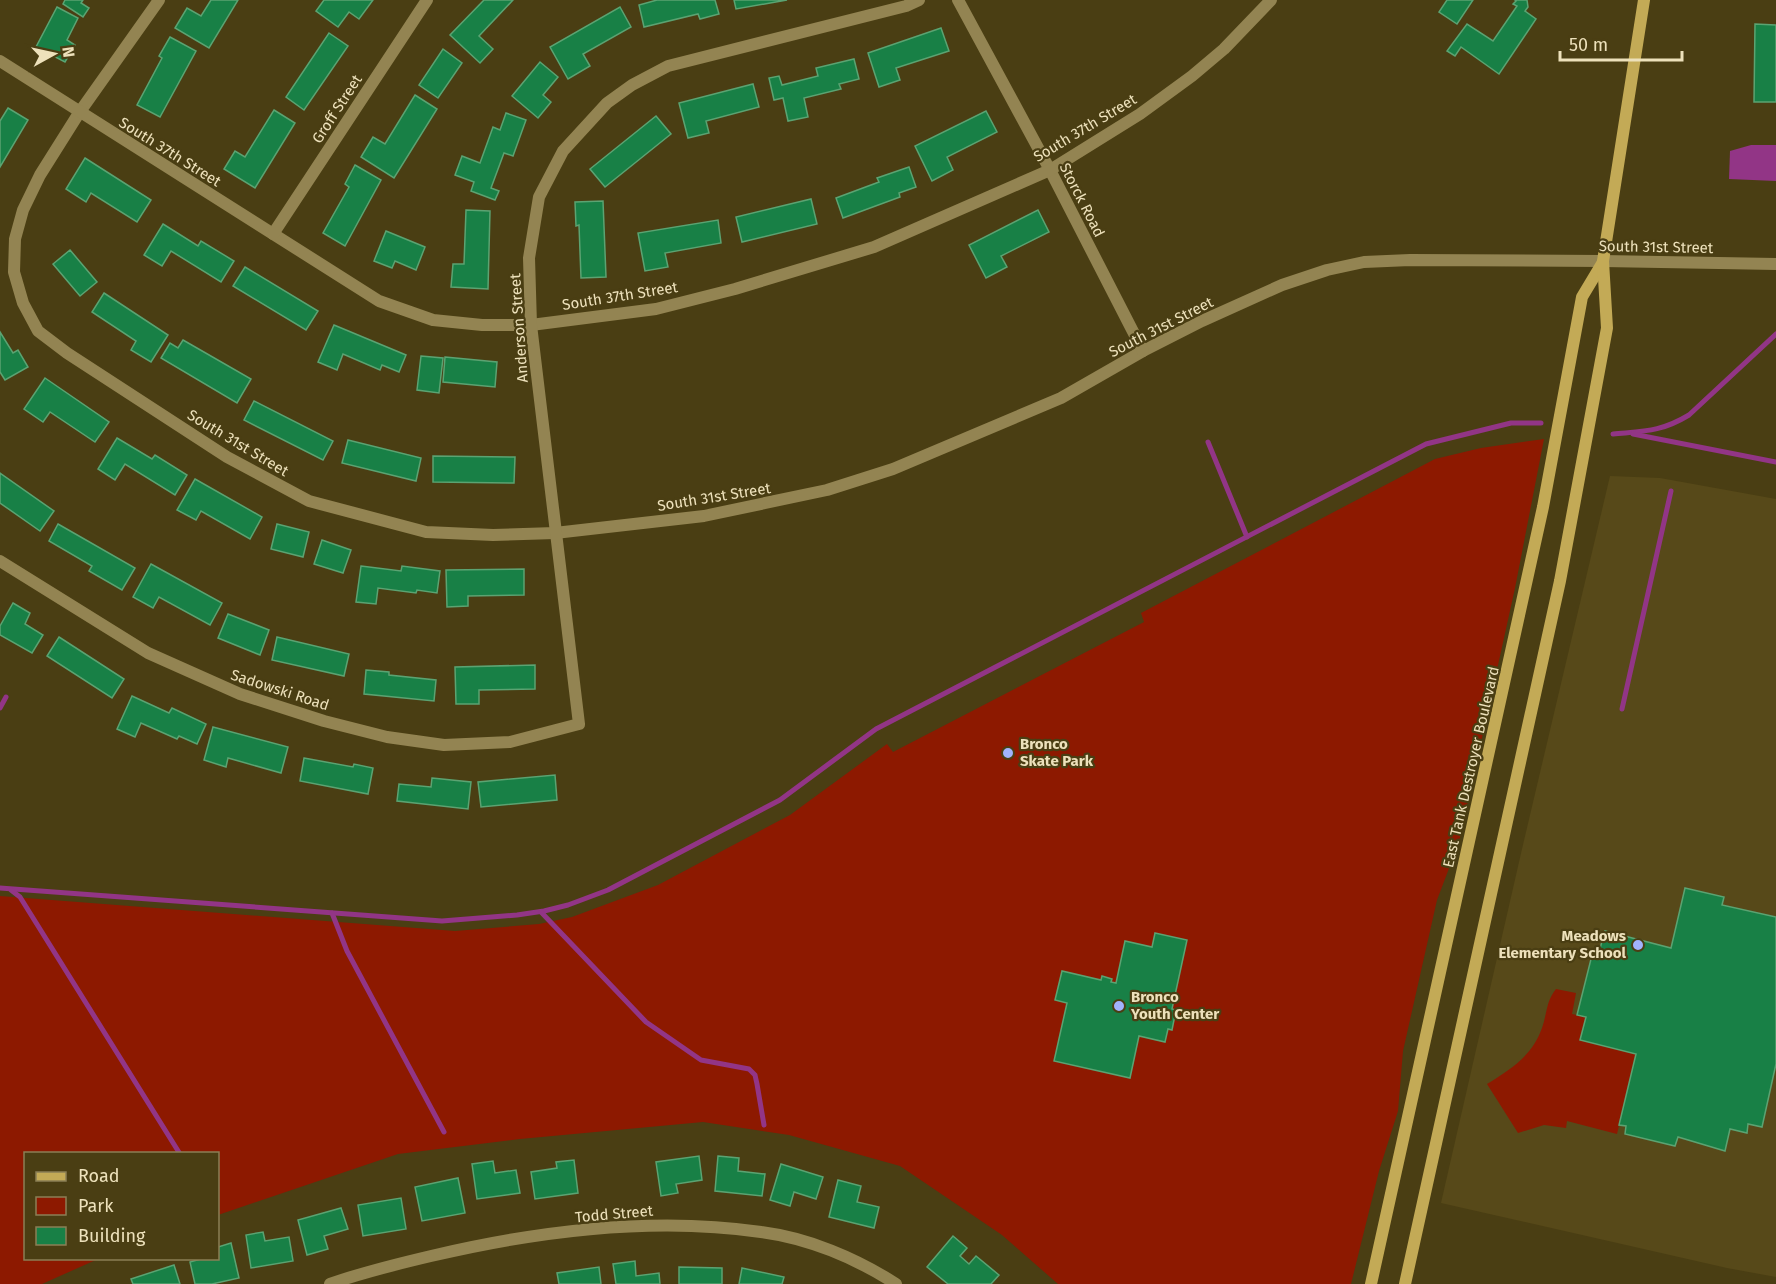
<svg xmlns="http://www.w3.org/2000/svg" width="1776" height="1284" viewBox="0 0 1776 1284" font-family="'Fira Sans',sans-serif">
<rect width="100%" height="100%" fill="#4a3e13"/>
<polygon fill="#574919" points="1610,476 1660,478 1776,499 1776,1277 1727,1268 1441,1203 1522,849"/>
<g fill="#8d1900">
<polygon points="1544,439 1515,588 1459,842 1437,900 1403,1051 1398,1111 1379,1171 1351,1284 1058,1284 1002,1235 900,1166 789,1135 703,1122 520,1139 398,1154 218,1215 218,1154 26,1154 26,1258 98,1259 42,1284 0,1284 0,896 455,931 539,924 572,917 658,885 790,815 887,744 893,752 1144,622 1141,613 1435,459 1481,448"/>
<path d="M1556,989L1576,993L1572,1014L1586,1017L1581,1040L1636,1054L1617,1134L1567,1121L1566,1128L1544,1125L1518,1133L1487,1084C1511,1069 1532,1056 1542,1028C1547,1014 1546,1001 1556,989Z"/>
</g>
<polygon fill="#923586" points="1751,145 1776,145 1776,181 1729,179 1730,151"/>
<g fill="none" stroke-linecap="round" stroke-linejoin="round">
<g stroke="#923586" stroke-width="5">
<path d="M1613,434C1644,431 1661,432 1689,415L1776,334"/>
<polyline points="1633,434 1776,462"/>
<polyline points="1208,442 1247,537"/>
<polyline points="0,708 6,697"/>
<polyline points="1622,709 1671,491"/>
<polyline points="0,888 442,921 517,915 544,911 568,905 608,890 780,800 876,729 1426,444 1511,423 1541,423"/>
<polyline points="11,890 20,897 180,1154"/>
<polyline points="541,912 646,1022 701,1060 749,1069 755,1075 757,1084 764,1125"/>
<polyline points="332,913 347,951 444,1132"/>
</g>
</g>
<g fill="#188046" stroke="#5ba372" stroke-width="1.5">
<polygon points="65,0 83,0 81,3 89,8 83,17 63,4"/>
<polygon points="211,0 238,0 209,48 175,28 187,8 201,16"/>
<polygon points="324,0 373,0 359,19 349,12 338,27 316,11"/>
<polygon points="484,0 513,0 479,36 493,49 480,63 450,35"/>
<polygon points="657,0 715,0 719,14 700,19 698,14 644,27 639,5"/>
<polygon points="734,0 787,0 736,9"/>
<polygon points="1447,0 1473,0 1457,24 1439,12"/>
<polygon points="1515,0 1527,0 1528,7 1525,11 1536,19 1499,74 1461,47 1455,56 1447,51 1467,24 1493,41 1517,6 1513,4 1516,1"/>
<polygon points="57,7 78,18 67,40 75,45 65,62 36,47"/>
<polygon points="620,7 631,27 583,54 590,66 568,79 550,47"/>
<polygon points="1755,24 1776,25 1776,102 1754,102"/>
<polygon points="941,28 949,51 896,68 900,80 879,87 868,53"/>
<polygon points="329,33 348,46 304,110 286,97"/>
<polygon points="170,37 196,51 160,117 137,105 162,58 159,56"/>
<polygon points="443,49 462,63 438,98 419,85"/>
<polygon points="854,59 859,79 839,84 841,89 804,98 808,117 788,121 783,98 774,100 769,78 779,76 782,85 818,76 816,68"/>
<polygon points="540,62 558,77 543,95 551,102 538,118 512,96"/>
<polygon points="753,84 759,107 706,121 709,133 688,138 679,103"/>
<polygon points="415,95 437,109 394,178 361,157 373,137 385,144"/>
<polygon points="8,108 28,120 0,167 0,121"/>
<polygon points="274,110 295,123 255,188 224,169 235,151 245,157"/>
<polygon points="986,111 997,132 947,157 953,170 932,181 915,146"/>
<polygon points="506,113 526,120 513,156 504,153 491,188 499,191 495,200 471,191 474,182 455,175 462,156 480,163 493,127 500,130"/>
<polygon points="656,116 671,134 605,187 590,169"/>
<polygon points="85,158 151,200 137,222 91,193 86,202 66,189"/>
<polygon points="355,165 381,180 345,246 323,233 349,187 345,184"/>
<polygon points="909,167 916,187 899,193 900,197 843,218 836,198 879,182 877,178"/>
<polygon points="811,199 817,224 742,242 736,217"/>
<polygon points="603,201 606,277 581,278 579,225 576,226 575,202"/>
<polygon points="466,210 490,211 488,289 451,287 453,264 464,264"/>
<polygon points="1038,210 1049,232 1001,256 1007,267 986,278 969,245"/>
<polygon points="718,220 721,243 665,253 668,267 645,271 638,233"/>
<polygon points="163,224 198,246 201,241 234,261 221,282 171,251 162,266 144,255"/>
<polygon points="386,231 425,247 416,270 395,261 392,268 374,261"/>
<polygon points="70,250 97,282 80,296 53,264"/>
<polygon points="245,267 318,311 306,330 233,286"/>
<polygon points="104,293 168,335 151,362 131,350 136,341 92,312"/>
<polygon points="334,325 406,355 399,372 382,365 380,370 343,354 337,370 318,362"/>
<polygon points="0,332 13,353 18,350 28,367 5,380 0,372"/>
<polygon points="183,340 251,379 237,403 161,358 170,343 178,348"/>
<polygon points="421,356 443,358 439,393 417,390"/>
<polygon points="445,357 497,362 495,387 443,382"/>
<polygon points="45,378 109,422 95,442 50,412 43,422 24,409"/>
<polygon points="254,401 333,441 323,460 244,420"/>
<polygon points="117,438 152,459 155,455 187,475 175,495 125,464 115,480 98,469"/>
<polygon points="348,440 421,458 416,481 342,463"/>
<polygon points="433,456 515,457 514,483 433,482"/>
<polygon points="0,473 54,511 40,531 0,503"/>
<polygon points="195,479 262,517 250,539 201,511 196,520 177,510"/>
<polygon points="58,524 135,568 122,590 89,571 92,566 49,541"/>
<polygon points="277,524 309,532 303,557 271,549"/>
<polygon points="322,540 351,550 343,573 314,564"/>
<polygon points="151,564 222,603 210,625 159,597 153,608 133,597"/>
<polygon points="361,566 401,571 402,566 440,571 437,593 417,590 416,593 378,588 376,604 356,602"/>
<polygon points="524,569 524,595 468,596 468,606 447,607 446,570"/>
<polygon points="13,603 30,613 25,624 43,635 32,653 0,635 0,626"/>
<polygon points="228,614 269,630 260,655 218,638"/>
<polygon points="59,637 124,679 112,698 47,656"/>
<polygon points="277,637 349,654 344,676 272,660"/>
<polygon points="535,665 535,689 479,690 479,704 456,704 455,667"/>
<polygon points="366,670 389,672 389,675 436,680 434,701 364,694"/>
<polygon points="132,696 169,713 172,708 206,724 197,744 179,736 177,739 141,723 135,737 117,729"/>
<polygon points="213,727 288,747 281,773 228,758 226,767 204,760"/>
<polygon points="304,758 353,767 354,764 373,768 368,794 300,781"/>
<polygon points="555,775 557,800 481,807 478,782"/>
<polygon points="432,778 471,782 468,809 397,801 399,784 431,787"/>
<polygon points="1685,888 1724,897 1722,905 1776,917 1776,1064 1762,1127 1748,1124 1747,1133 1730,1129 1725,1151 1678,1137 1675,1146 1625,1134 1626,1126 1619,1125 1636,1054 1580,1040 1586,1017 1577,1015 1593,951 1599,952 1605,931 1671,948"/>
<polygon points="1155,933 1187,940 1172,1009 1176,1010 1172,1030 1168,1029 1165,1042 1139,1036 1130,1078 1054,1061 1067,1003 1055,1000 1062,971 1101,980 1102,976 1112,979 1111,982 1116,983 1125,941 1152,947"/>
<polygon points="699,1156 702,1180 676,1184 678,1193 661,1196 656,1162"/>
<polygon points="718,1156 739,1158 738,1171 765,1174 762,1196 715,1191"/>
<polygon points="574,1160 578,1193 535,1199 531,1172 557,1168 556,1162"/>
<polygon points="493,1161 495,1173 516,1170 520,1193 477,1199 472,1164"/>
<polygon points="781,1164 823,1177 816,1199 794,1192 790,1206 770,1200"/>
<polygon points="458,1178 465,1213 422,1221 415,1187"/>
<polygon points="838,1180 861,1186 857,1202 879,1207 874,1228 829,1217"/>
<polygon points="401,1198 406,1229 363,1236 358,1205"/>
<polygon points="341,1208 348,1229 324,1236 328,1249 307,1255 298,1220"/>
<polygon points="263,1232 265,1241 289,1237 293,1261 251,1268 246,1235"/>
<polygon points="953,1236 967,1248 960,1256 969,1264 976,1256 999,1275 991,1284 948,1284 927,1267"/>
<polygon points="231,1243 239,1278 212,1284 195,1284 190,1262 204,1258 218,1258 218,1247"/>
<polygon points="635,1261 636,1276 659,1273 660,1284 616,1284 613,1264"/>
<polygon points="174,1265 180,1284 133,1284 131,1279"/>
<polygon points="599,1267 601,1284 559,1284 557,1273"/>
<polygon points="679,1267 722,1268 722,1284 679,1284"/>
<polygon points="742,1268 784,1277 782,1284 739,1284"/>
</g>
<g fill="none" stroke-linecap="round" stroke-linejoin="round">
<g stroke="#938452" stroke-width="12">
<polyline points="159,0 79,113 40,175 23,210 15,239 14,272 23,303 38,331 67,353 227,457 309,501 426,532 493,535 555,533 704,516 827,490 893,469 1061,398 1143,351 1202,321 1282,285 1327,270 1364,262 1410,260 1603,261 1776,264"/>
<polyline points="958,0 1050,170 1143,351"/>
<polyline points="0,61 379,301 433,320 482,325 531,325 656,309 735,289 874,247 1050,170 1140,114 1192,76 1224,49 1271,0"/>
<polyline points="273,234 427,0"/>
<polyline points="0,561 148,653 240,694 324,721 387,737 444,745 510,742 579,724 531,325 529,258 539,197 563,151 607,103 632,85 668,66 906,6 919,0"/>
<path d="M330,1284C363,1272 397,1264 431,1256C537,1231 653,1216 761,1232C808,1238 856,1258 896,1284"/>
</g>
<g stroke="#c3aa56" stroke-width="12">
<polyline points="1371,1284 1543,507 1582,297 1603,262"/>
<polyline points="1405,1284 1560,581 1607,328 1603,261 1644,0"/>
</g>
</g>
<g fill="#a1b3fd" stroke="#4a3e13" stroke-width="2">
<circle cx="1008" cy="753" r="6"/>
<circle cx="1638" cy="945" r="6"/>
<circle cx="1119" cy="1006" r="6"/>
</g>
<g text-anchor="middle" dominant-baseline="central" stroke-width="4.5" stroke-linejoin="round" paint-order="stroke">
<g font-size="15" fill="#ede1bb" stroke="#4a3e13">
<text transform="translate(337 109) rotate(-57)">Groff Street</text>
<text transform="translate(1085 128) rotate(-31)">South 37th Street</text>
<text transform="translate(170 152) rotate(32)">South 37th Street</text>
<text transform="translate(1082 200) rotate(63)">Storck Road</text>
<text transform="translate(1656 247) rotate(1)">South 31st Street</text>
<text transform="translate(620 296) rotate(-9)">South 37th Street</text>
<text transform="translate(1161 327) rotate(-27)">South 31st Street</text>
<text transform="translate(519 328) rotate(-94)">Anderson Street</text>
<text transform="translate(238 443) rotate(31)">South 31st Street</text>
<text transform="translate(714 497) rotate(-9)">South 31st Street</text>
<text transform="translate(280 690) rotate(18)">Sadowski Road</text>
<text transform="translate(1471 767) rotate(-77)">East Tank Destroyer Boulevard</text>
<text transform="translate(614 1214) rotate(-5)">Todd Street</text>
</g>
<g font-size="15" font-weight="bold" fill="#ede1bb" stroke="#4a3e13" text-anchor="start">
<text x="1020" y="744">Bronco<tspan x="1020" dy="17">Skate Park</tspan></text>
<text x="1626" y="936" text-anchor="end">Meadows<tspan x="1626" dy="17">Elementary School</tspan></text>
<text x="1131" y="997">Bronco<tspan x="1131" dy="17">Youth Center</tspan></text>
</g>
</g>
<rect x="24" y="1152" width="195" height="108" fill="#4a3e13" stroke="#8b7f56" stroke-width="1.5"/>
<rect x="36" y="1172" width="30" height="9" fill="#c3aa56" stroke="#8b7f56" stroke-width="1.5"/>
<text x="78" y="1182" font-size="18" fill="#ede1bb">Road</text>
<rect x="36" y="1197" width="30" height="18" fill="#8d1900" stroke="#8b7f56" stroke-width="1.5"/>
<text x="78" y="1212" font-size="18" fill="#ede1bb">Park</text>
<rect x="36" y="1227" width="30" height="18" fill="#188046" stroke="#8b7f56" stroke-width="1.5"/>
<text x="78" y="1242" font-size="18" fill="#ede1bb">Building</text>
<g transform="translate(54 54) rotate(82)" stroke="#4a3e13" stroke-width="4.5" paint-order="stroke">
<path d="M0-4.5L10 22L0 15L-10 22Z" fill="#ede1bb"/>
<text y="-9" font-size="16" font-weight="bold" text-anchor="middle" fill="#ede1bb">N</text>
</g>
<path d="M1560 51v9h122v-9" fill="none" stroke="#ede1bb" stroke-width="3"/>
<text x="1569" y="51" font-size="18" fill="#ede1bb" stroke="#4a3e13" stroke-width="4.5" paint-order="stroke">50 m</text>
</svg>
